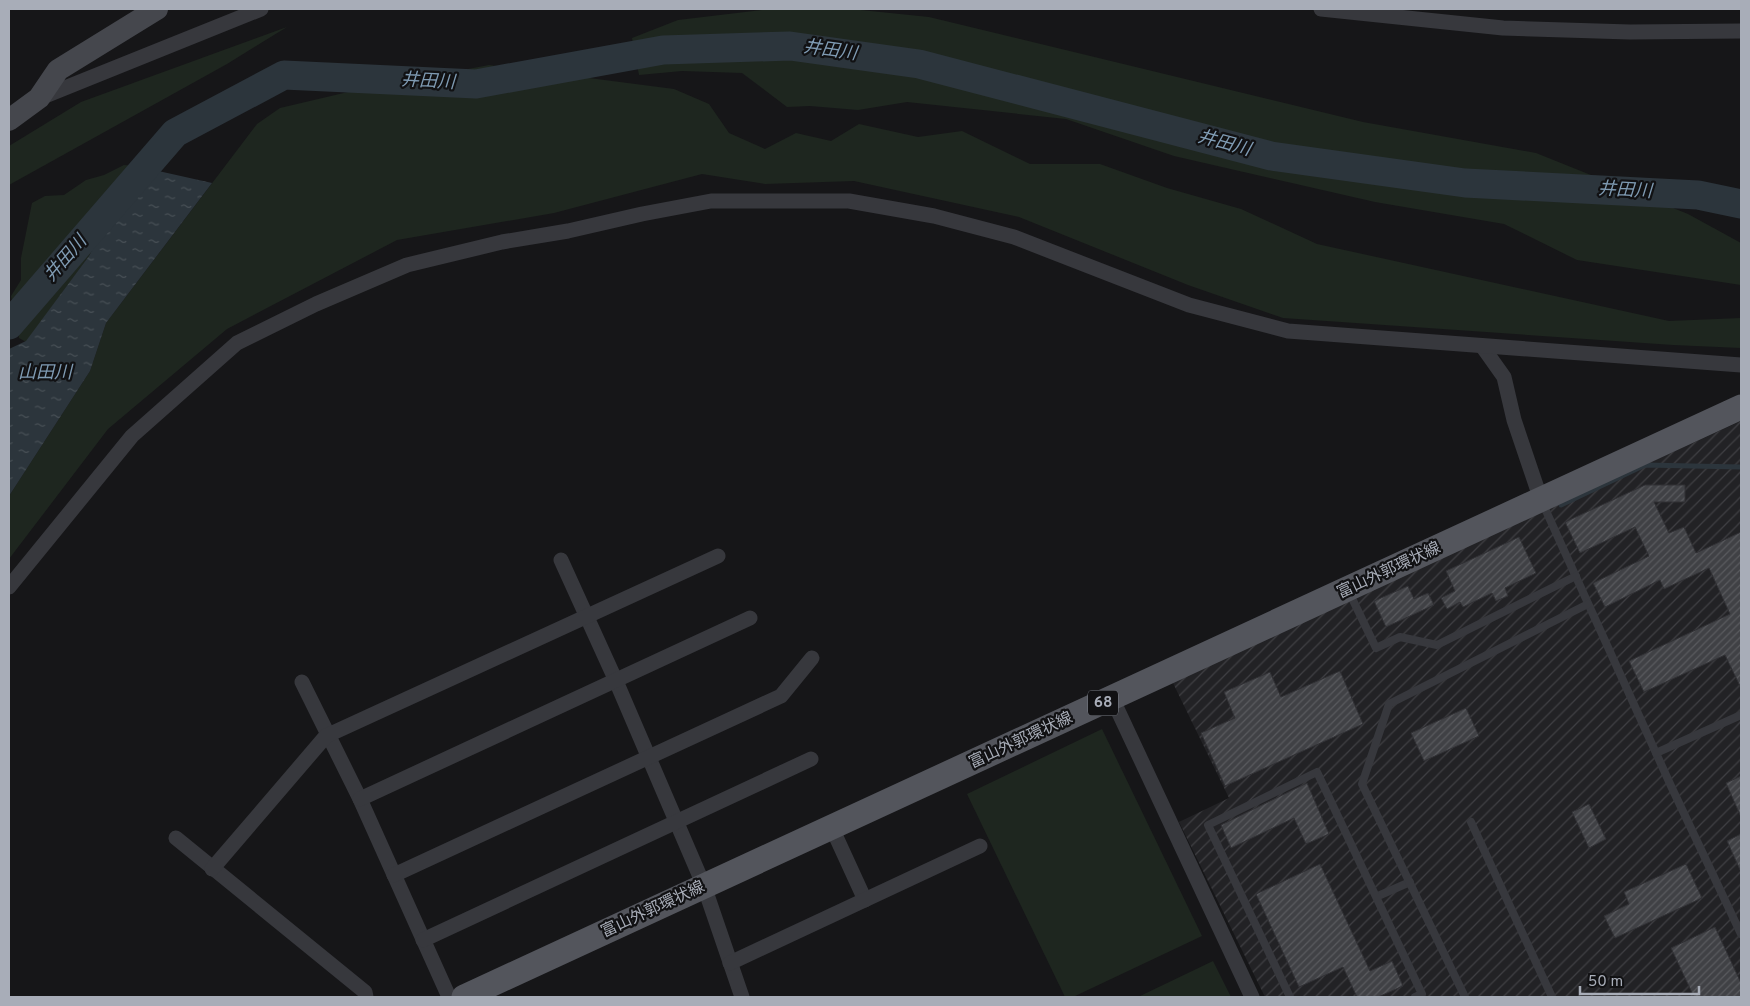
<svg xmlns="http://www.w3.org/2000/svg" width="1750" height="1006" viewBox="0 0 1750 1006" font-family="Overpass,'Noto Sans JP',sans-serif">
<defs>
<pattern id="industrial-furrows" width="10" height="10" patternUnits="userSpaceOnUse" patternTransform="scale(1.25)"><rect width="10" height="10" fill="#222225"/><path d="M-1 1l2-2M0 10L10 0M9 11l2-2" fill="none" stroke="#3f3f43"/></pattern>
<pattern id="water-ripples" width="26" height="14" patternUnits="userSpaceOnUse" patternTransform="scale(1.25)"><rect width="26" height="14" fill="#2c353c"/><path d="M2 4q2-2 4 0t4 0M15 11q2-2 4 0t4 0" fill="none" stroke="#485056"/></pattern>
<pattern id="building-hatch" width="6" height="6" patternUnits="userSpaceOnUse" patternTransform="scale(1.25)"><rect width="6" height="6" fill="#404145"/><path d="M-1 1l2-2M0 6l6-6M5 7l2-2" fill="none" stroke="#595a5e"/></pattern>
</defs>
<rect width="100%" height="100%" fill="#161618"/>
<polygon fill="url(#industrial-furrows)" points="1741,421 1741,997 1265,997 1179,822 1229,798 1172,681"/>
<g fill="#1e261f">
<polygon points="770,9 851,9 929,17 1363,122 1536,153 1688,214 1741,243 1741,285 1577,260 1504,224 1375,202 1174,156 1066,119 907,102 858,110 810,106 787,107 742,73 682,71 639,75 632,38 678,20"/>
<polygon points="287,27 227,64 9,185 9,146 81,102"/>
<polygon points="489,65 674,89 709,104 729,133 765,149 796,133 831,141 859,124 918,137 962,131 1030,164 1100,164 1167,188 1241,209 1317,244 1669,321 1741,318 1741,348 1673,345 1283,318 1188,285 1019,217 854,181 765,184 702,174 554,213 397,240 227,329 108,429 9,559 9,496 90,371 106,323 257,124 280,108 348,92"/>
<polygon points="124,165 136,166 89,256 26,342 19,338 11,296 21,280 21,258 32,203 45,196 64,195 86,180 104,175"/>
<polygon points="1102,729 1202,936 1073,997 1065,997 967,794"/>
<polygon points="1213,961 1231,997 1138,997"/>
</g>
<polygon fill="url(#water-ripples)" points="136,166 212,183 106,323 90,371 9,496 9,349 26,341 89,256"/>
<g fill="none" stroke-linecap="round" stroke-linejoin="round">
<polyline stroke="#2c353c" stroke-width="5" points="1561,505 1645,465 1741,467"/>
<polyline stroke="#2c353c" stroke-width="29" points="9,325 175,133 284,75 476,84 663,50 790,46 919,64 1271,156 1465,183 1698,195 1741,204"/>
</g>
<g fill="url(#building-hatch)" stroke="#303034">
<polygon points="1645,485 1685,485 1685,502 1654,502 1669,533 1684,527 1696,553 1741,532 1741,688 1725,655 1644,692 1629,661 1730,614 1709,568 1664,589 1660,580 1605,607 1593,583 1649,556 1635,527 1580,553 1565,522"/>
<polygon points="1519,537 1536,573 1505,588 1508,596 1496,601 1492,593 1463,607 1460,602 1447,609 1441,598 1455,591 1446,571"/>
<polygon points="1408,586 1414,599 1428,593 1434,605 1386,627 1374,601"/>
<polygon points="1340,671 1363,724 1225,786 1201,733 1235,718 1224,692 1270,672 1281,697"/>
<polygon points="1466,708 1479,736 1424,761 1411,733"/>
<polygon points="1741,776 1741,817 1726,783"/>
<polygon points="1307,783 1329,834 1306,844 1294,818 1231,848 1221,825"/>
<polygon points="1589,804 1606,839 1589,848 1572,812"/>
<polygon points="1741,834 1741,872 1727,841"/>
<polygon points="1320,864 1370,971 1392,961 1403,986 1378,997 1357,997 1343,967 1299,987 1256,894"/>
<polygon points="1686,864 1702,898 1615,938 1604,916 1629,904 1624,892"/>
<polygon points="1715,927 1741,983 1741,997 1694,997 1671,948"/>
</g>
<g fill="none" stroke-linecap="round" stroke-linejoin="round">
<g stroke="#37383d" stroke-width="8">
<polyline points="1542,502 1671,786 1741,934"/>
<polyline points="1349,592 1376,648 1400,637 1437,645 1576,576"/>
<polyline points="1656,753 1741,715"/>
<polyline points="1471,822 1552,997"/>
<polyline points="1378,896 1410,882"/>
<polyline points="1290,997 1208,825 1317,772 1422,994 1415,997"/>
<polyline points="1465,997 1362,784 1389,704 1588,604"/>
</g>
<g stroke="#37383d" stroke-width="15">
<polyline points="1321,9 1503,28 1630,32 1741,31"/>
<polyline points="40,98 261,9"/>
<polyline points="1482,346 1504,377 1514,420 1541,500"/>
<polyline points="561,560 616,681 704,886 742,997"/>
<polyline points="9,587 132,436 237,343 316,304 407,265 502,242 568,231 642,214 711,201 849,201 934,216 1014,237 1189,305 1288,331 1741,365"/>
<polyline points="302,682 360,799 449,997"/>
<polyline points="1112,698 1252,997"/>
<polyline points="360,799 750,618"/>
<polyline points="832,828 865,900"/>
<polyline points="176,838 365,992 366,997"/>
<polyline points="212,869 326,736 718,556"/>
<polyline points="394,875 781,696 812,658"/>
<polyline points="423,940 811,759"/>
<polyline points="730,963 980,846"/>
</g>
<polyline stroke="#45474d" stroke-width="22" points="9,120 39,98 58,70 157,9"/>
<polyline stroke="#53555c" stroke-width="25" points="464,997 1741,407"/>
</g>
<g text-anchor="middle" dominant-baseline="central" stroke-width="4.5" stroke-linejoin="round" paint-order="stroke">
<rect fill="#111113" stroke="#7b7e86" stroke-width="1" x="1088" y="690.5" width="30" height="25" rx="4"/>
<g font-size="15" font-weight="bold" fill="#a8adb8">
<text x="1103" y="703">68</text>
</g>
<g font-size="16" fill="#a8adb8" stroke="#111113">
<text transform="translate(1389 571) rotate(-25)">富山外郭環状線</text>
<text transform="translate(1021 741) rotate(-25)">富山外郭環状線</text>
<text transform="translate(653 910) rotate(-25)">富山外郭環状線</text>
</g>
<g font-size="18" font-style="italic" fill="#7f9bb3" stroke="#111113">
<text transform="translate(830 51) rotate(8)">井田川</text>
<text transform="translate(428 82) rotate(3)">井田川</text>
<text transform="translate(1224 144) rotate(15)">井田川</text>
<text transform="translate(1625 191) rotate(3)">井田川</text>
<text transform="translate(66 259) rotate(-49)">井田川</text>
<text x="45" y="373">山田川</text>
</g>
</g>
<rect width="1750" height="1006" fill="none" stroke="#a8adb8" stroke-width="20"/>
<path d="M1580 986v8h119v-8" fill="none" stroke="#a8adb8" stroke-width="2.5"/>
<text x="1588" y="986" font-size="15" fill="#a8adb8" stroke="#111113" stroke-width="4" paint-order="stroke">50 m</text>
</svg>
